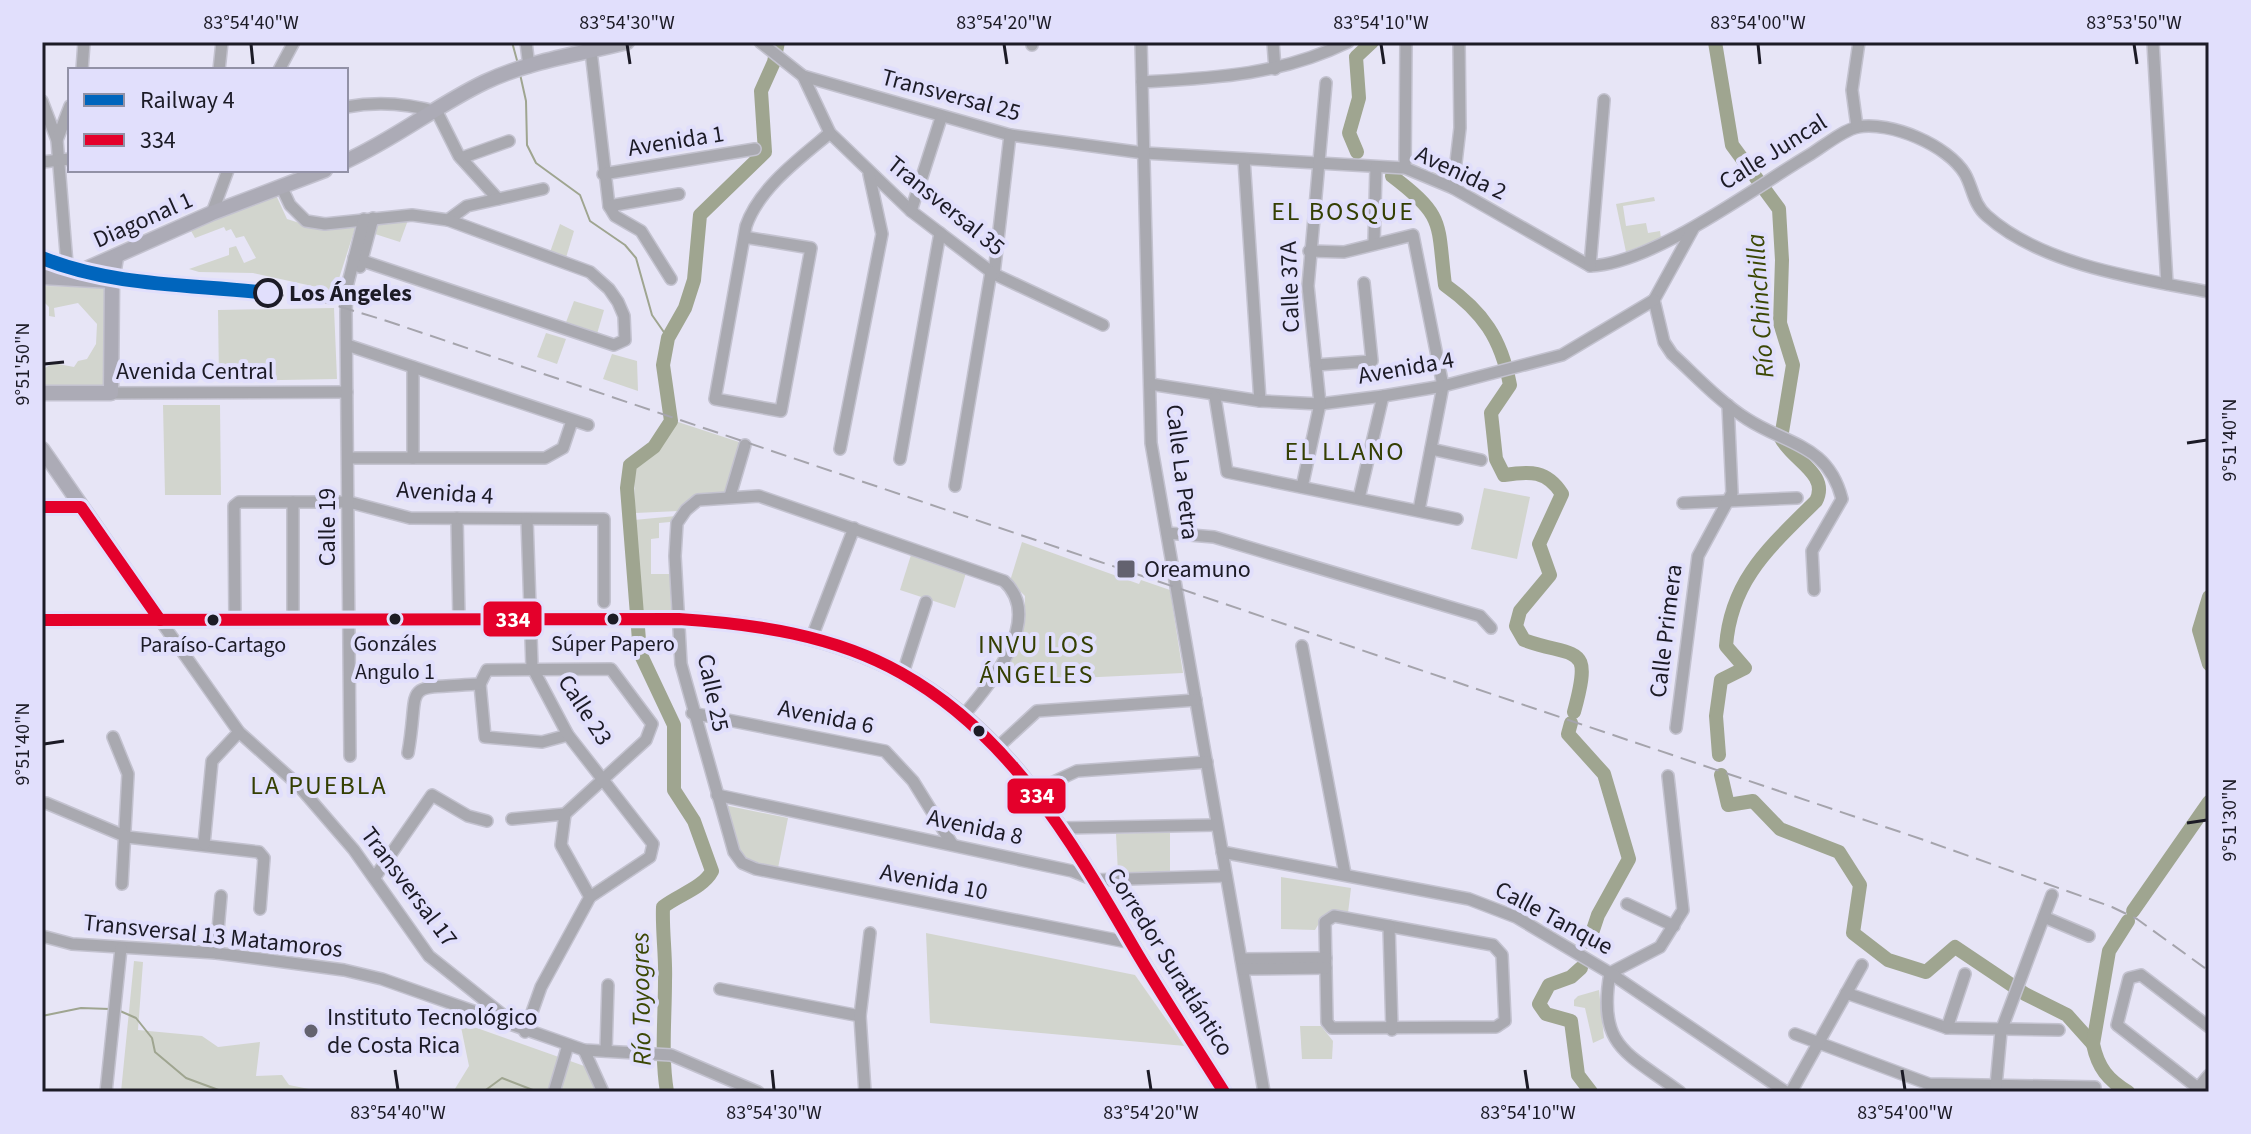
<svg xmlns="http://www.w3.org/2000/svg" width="2251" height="1134" viewBox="0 0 2251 1134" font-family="'Source Sans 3',sans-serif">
<rect width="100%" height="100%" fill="#e7e5f6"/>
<g fill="#d2d5ce">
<polygon points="276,195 287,219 312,227 358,219 335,291 253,273 199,272 189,269 229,255 229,248 236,246 244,263 256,258 244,236 236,238 231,229 226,231 224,227 195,238 190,229 234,209"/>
<polygon points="1654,197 1655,201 1623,206 1626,226 1646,223 1648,233 1660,231 1661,238 1626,252 1616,204"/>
<polygon points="408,220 400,242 375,234 377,225"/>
<polygon points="560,224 574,231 565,261 549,255"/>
<polygon points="42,286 107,287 107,387 42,387 42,370 53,363 74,367 78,361 87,359 96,344 97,324 78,303 54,308 55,317 49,316 49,307 42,300"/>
<polygon points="574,301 604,310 597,334 565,325"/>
<polygon points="334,308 337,379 219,381 218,310"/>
<polygon points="546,333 566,339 557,364 537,357"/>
<polygon points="612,354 637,361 638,391 603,379"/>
<polygon points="163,405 220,405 221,495 165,495"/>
<polygon points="675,421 742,443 725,492 706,495 679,511 635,513 634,468 658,451"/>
<polygon points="1484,488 1530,497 1517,559 1471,549"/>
<polygon points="676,516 670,522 659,523 659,538 651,539 651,574 670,574 671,610 642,610 634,520"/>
<polygon points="1022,542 1139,584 1141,580 1170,590 1183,673 1036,680 1035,674 1024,678 1006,669 1024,621 1025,596 1010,581"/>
<polygon points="911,555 966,573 955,608 900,590"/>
<polygon points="724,805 788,818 778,868 748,861 742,855"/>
<polygon points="1170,832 1170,872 1118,873 1116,834"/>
<polygon points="1281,877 1351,888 1348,913 1336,911 1324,915 1315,930 1281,929"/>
<polygon points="926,933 1135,975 1185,1046 930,1023"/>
<polygon points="134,961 143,962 138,1030 202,1036 218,1047 260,1042 256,1076 282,1075 289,1085 324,1092 121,1092"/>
<polygon points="1599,990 1604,1038 1593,1043 1585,1008 1574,1006 1574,1000 1578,996"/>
<polygon points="460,1022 587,1067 598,1092 453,1092 469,1066"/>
<polygon points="1300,1026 1321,1026 1333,1041 1332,1059 1302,1059"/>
</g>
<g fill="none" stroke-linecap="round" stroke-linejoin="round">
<g stroke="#9fa590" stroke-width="2">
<polyline points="512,42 518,64"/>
<polyline points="520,74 526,101 527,145 536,163 580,195 590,221 625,245 636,258 652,315 668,338"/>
<polyline points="120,1011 136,1018 152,1038 155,1052 186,1078 224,1092"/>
<polyline points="42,1016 81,1008 110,1009"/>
<polyline points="483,1092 502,1078 538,1092"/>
</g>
<g stroke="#9fa590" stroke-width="14">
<path d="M1715,42L1732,145L1779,209L1782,260L1780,323L1793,365L1781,438C1792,460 1830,474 1816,501C1771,546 1731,579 1726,646L1745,668L1721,680L1716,716L1719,755"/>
<polyline points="1357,152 1349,133 1359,98 1356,57 1372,42"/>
<path d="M1392,176C1446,217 1437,222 1445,285C1483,312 1501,338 1510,385L1491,413L1496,459L1504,475C1530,471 1547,470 1562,494L1539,544L1550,575L1520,611L1516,626L1524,640C1578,659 1593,642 1574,712"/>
<polyline points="2209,597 2199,630 2209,664"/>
<polyline points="1571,723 1568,734 1604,774 1629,859 1598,915 1589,942"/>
<polyline points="1721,775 1728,805 1753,801 1780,829 1839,852 1860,885 1853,933 1888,960 1926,972 1955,947 2025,994 2067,1015 2093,1044"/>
<polyline points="2133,911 2209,802"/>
<polyline points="1581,968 1571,977 1549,985 1539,1004 1546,1014 1571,1021 1578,1075 1591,1092"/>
<path d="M667,1092C661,1056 665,1018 665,981C666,956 662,932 663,907C678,895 703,888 712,871L694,821L674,790V725L640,653L627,488L630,465L654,447L671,421L663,365L668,338L685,308L694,280L700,215L765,152L761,91L774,62L778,42"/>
<path d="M2128,1092C2108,1080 2098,1068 2093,1044L2109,951L2128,921"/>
</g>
<defs>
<g id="minor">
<polyline points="526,42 529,67"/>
<path d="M760,42L803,76L1010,135L1144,153L1405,168L1453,188L1590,266C1653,264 1755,187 1811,154C1824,146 1843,130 1858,127C1890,121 1948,145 1965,174C1973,188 1973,204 1987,216C2042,265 2139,279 2209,292"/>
<polyline points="1032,42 1032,45"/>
<polyline points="1141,42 1151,443 1264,1092"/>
<polyline points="1273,42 1275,69"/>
<polyline points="2153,42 2167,284"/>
<polyline points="591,51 609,206 615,216 641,231 671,279"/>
<polyline points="82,70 84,42"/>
<polyline points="219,70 222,42"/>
<polyline points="279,70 294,42"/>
<polyline points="803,76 830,133 911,211 994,274 1103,325"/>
<path d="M1142,82C1215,78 1281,75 1348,42"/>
<polyline points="42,101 57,140 68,277"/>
<path d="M346,107C378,101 406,103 437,112L459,156L498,199"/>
<polyline points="1857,127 1852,90 1859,42"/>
<polyline points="57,140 70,106"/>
<polyline points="461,158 509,141"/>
<polyline points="1244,159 1260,401"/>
<polyline points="42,162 70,159"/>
<polyline points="1405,168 1406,42"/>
<polyline points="603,174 755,149"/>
<polyline points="281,186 290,205 306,221 325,224 412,215 448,220 467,206 543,189"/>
<polyline points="1453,188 1460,128 1459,42"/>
<polyline points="609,206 679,194"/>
<polyline points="911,211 941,118"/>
<polyline points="212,213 228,170"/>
<path d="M1693,229L1654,300L1664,342L1672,354C1696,376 1720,402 1747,419C1787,445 1828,444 1842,499L1812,551L1814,590"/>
<path d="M744,237L811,248L781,411L715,399L746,226C759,188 800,158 830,133"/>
<polyline points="1374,244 1376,167"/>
<polyline points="1309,251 1344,252 1413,235 1443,386 1419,510"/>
<polyline points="354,258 614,345 625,340 624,316 618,302 609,289 590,272 448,220"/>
<polyline points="1590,266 1604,100"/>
<polyline points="360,267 373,218"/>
<polyline points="994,274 1010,135"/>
<polyline points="347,345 588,425"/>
<polyline points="1316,365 1372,361 1364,283"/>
<polyline points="1150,384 1260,401 1320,404 1383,396 1443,386 1562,355 1654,300"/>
<polyline points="111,393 347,392"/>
<polyline points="1215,397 1227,472 1457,519"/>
<polyline points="840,449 882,234 869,174"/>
<polyline points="1431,449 1481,460"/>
<polyline points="348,458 545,458 563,448 572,421"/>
<polyline points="413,458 413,367"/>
<polyline points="900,459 940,233"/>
<polyline points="955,486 991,272"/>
<polyline points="1302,487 1320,404 1308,286 1326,83"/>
<polyline points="730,496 745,445"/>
<polyline points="1359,498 1383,396"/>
<polyline points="293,502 293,620"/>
<polyline points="1683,503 1797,498"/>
<polyline points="42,507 81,507"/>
<polyline points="457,518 459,620"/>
<polyline points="1167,533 1214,537 1480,616 1491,628"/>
<polyline points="160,620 239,732 297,784 354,850 429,956 513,1023"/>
<polyline points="235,620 234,506 239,502 349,502 410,518 604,519 604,602"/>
<polyline points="812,637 854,528"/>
<polyline points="1302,646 1345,874"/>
<polyline points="903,673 926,602"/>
<polyline points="480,684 485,737 542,742 568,735"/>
<polyline points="692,713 885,751 913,781 952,844"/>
<path d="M962,717C990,685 1045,619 1004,581L759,496L698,500L686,510L677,523L675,556L681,664L734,852L742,863L756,869L1132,943"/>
<polyline points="1676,728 1698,556 1732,493 1728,405"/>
<polyline points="113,737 128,774 122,884"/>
<polyline points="998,747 1037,711 1196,700"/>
<path d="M408,753C421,680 397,689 480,684L487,670L611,669L652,724L646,740L565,814L512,819"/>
<polyline points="350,756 346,312 347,287 364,219"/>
<path d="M1668,776L1683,910L1660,947L1610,973C1597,1048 1628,1053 1680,1092"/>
<polyline points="1034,791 1077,771 1207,762"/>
<polyline points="717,795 1072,871 1094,880 1226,876"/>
<polyline points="46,803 127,837 259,852 264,858 260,909"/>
<polyline points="565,814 561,845 590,897"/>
<polyline points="1061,828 1217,825"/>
<polyline points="204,844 212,761 239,732"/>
<polyline points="1222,852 1469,899 1516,917 1610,973 1786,1092"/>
<polyline points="375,877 432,795 468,816 487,821"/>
<polyline points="1627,904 1674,926"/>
<polygon points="1334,916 1493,945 1502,955 1505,1021 1496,1027 1332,1028 1327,1022 1325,922"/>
<polyline points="2044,917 2089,936"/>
<polyline points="1389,926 1392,1030"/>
<polyline points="42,936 72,944 216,953 344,970 382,979 584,1050 671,1055 758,1092"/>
<polyline points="216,953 221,896"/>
<polyline points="1241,959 1326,958"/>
<polyline points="1243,969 1326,968"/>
<polyline points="720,989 860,1016"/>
<polyline points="1846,993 1947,1028 2059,1030"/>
<polyline points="1947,1028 1965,974"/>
<polyline points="525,1032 541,987 590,897 650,857 653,844 568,735 532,667 527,519"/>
<polyline points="1795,1034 1929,1084 2095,1087"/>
<polyline points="584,1050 603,1092"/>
<polyline points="606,1051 608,985"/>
<polyline points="1996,1086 2001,1031 2052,895"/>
<polyline points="2198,1088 2209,1075"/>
<polyline points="106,1092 121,948"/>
<polyline points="554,1092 568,1045"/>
<polyline points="865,1092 860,1016 870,933"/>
<polyline points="1791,1092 1862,965"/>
<polyline points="2203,1092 2117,1025 2129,978 2141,975 2209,1027"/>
</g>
<g id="major">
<path d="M346,161C395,139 437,105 485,82C529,61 580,54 627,42"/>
<polyline points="42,277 112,281"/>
<polyline points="68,277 212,213 325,170"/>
<polyline points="42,393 111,393 112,281 116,257"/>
<polyline points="42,449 160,620"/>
<path d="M42,620L679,619C756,623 832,636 901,673C1009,730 1071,841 1131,942C1161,993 1193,1042 1224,1092"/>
</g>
</defs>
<use href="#minor" stroke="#c3c2cf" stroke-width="14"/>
<use href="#major" stroke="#c3c2cf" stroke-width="17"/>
<use href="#minor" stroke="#a9a9b0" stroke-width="11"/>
<use href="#major" stroke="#acabb6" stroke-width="14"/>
<polyline stroke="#a5a4ac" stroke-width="2" stroke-dasharray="16 8" stroke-linecap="butt" points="268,293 321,301 384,320 1921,839 2112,907 2137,919 2209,971"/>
<defs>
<g id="bus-1">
<polyline points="42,507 81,507 160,620"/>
<path d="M42,620L679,619C755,624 834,635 901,673C1012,735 1075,847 1137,953C1165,1000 1195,1046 1224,1092"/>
</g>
</defs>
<use href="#bus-1" stroke="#e1dffc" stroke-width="18"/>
<use href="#bus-1" stroke="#e4002b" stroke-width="12"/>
<defs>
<path id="rail-1" d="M42,258C115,287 191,284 268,293"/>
</defs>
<use href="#rail-1" stroke="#e1dffc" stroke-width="20"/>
<use href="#rail-1" stroke="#0065bd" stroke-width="14"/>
</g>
<path fill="none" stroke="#1c1b26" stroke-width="3" d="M251,44L253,64M627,44L630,64M1004,44L1007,64M1381,44L1384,64M1758,44L1760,64M2134,44L2137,64M44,364L64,362M2187,443L2207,440M44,744L64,741M2187,823L2207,820M395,1070L398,1090M772,1070L774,1090M1148,1070L1151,1090M1525,1070L1528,1090M1902,1070L1905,1090"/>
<circle fill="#e1dffc" stroke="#1c1b26" stroke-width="4" cx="268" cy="293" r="13"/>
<g fill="#63626f" stroke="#e1dffc" stroke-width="3">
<rect x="1116" y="559" width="20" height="20" rx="4"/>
<circle cx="311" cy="1031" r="8"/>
</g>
<g fill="#1c1b26" stroke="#e1dffc" stroke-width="3">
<circle cx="395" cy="619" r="7"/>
<circle cx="613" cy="619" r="7"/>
<circle cx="213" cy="620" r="7"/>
<circle cx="979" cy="731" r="7"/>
</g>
<g text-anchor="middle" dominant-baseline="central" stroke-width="8" stroke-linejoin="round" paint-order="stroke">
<g font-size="22" fill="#1c1b26" stroke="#e1dffc">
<text x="395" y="644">Gonzáles<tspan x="395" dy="28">Angulo 1</tspan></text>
<text x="613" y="644">Súper Papero</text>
<text x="213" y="645">Paraíso-Cartago</text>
</g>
<g font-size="24" fill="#1c1b26" stroke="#e1dffc">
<text transform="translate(951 95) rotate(15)">Transversal 25</text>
<text transform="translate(676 141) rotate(-9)">Avenida 1</text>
<text transform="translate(1773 152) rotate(-32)">Calle Juncal</text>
<text transform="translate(1461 173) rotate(25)">Avenida 2</text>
<text transform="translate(946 206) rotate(39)">Transversal 35</text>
<text transform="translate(143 220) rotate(-24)">Diagonal 1</text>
<text transform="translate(1290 287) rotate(-92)">Calle 37A</text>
<text transform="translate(1406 368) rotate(-10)">Avenida 4</text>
<text x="195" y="371">Avenida Central</text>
<text transform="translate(1182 472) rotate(83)">Calle La Petra</text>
<text transform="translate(445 493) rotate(4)">Avenida 4</text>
<text transform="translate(327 527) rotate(-90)">Calle 19</text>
<text transform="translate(1666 631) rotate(-83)">Calle Primera</text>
<text transform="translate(713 693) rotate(78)">Calle 25</text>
<text transform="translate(585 710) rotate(57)">Calle 23</text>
<text transform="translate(826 717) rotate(11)">Avenida 6</text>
<text transform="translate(975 827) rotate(12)">Avenida 8</text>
<text transform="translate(934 882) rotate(11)">Avenida 10</text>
<text transform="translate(409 887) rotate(53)">Transversal 17</text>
<text transform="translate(1554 918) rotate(28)">Calle Tanque</text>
<text transform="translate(213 936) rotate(6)">Transversal 13 Matamoros</text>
<text transform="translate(1170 962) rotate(58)">Corredor Suratlántico</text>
</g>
<g font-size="24" font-weight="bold" fill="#1c1b26" stroke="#e1dffc" text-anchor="start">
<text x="289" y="293">Los Ángeles</text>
</g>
<g font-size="24" fill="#1c1b26" stroke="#e1dffc" text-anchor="start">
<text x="1144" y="569">Oreamuno</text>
<text x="327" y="1017">Instituto Tecnológico<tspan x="327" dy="28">de Costa Rica</tspan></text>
</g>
<g font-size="26" letter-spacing="2" fill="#343f03" stroke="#e1dffc">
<text x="1343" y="211">EL BOSQUE</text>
<text x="1345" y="451">EL LLANO</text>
<text x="1037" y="644">INVU LOS<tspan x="1037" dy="30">ÁNGELES</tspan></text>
<text x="319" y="785">LA PUEBLA</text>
</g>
<g font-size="26" font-style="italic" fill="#3c4805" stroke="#e1dffc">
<text transform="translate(1760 306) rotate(-94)">Río Chinchilla</text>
<text transform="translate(641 999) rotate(-91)">Río Toyogres</text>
</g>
</g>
<g stroke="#e1dffc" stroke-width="3">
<rect x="482" y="600" width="61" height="38" rx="8" fill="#e4002b"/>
<rect x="1006" y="777" width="61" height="38" rx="8" fill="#e4002b"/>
</g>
<g font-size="22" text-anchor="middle" font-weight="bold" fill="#fff">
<text x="513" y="627">334</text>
<text x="1037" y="803">334</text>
</g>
<rect width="2251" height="1134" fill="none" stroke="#e1dffc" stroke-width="88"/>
<rect x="68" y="68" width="280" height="104" fill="#e1dffc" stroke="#9291a6" stroke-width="2"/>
<rect x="84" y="94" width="40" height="12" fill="#0065bd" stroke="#9291a6" stroke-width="2"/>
<text x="140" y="108" font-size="24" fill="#1c1b26">Railway 4</text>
<rect x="84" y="134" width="40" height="12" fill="#e4002b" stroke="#9291a6" stroke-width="2"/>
<text x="140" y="148" font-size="24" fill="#1c1b26">334</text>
<rect x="44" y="44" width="2163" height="1046" fill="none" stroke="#1c1b26" stroke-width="3"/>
<g font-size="20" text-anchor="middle" fill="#1c1b26">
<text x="251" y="29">83°54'40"W</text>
<text x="627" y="29">83°54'30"W</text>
<text x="1004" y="29">83°54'20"W</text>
<text x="1381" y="29">83°54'10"W</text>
<text x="1758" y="29">83°54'00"W</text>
<text x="2134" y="29">83°53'50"W</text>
<text transform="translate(22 364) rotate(-90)" y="7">9°51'50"N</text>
<text transform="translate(2229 440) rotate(-90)" y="7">9°51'40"N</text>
<text transform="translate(22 744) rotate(-90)" y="7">9°51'40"N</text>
<text transform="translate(2229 820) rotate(-90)" y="7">9°51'30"N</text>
<text x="398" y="1119">83°54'40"W</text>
<text x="774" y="1119">83°54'30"W</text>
<text x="1151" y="1119">83°54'20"W</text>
<text x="1528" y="1119">83°54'10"W</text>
<text x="1905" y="1119">83°54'00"W</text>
</g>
</svg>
